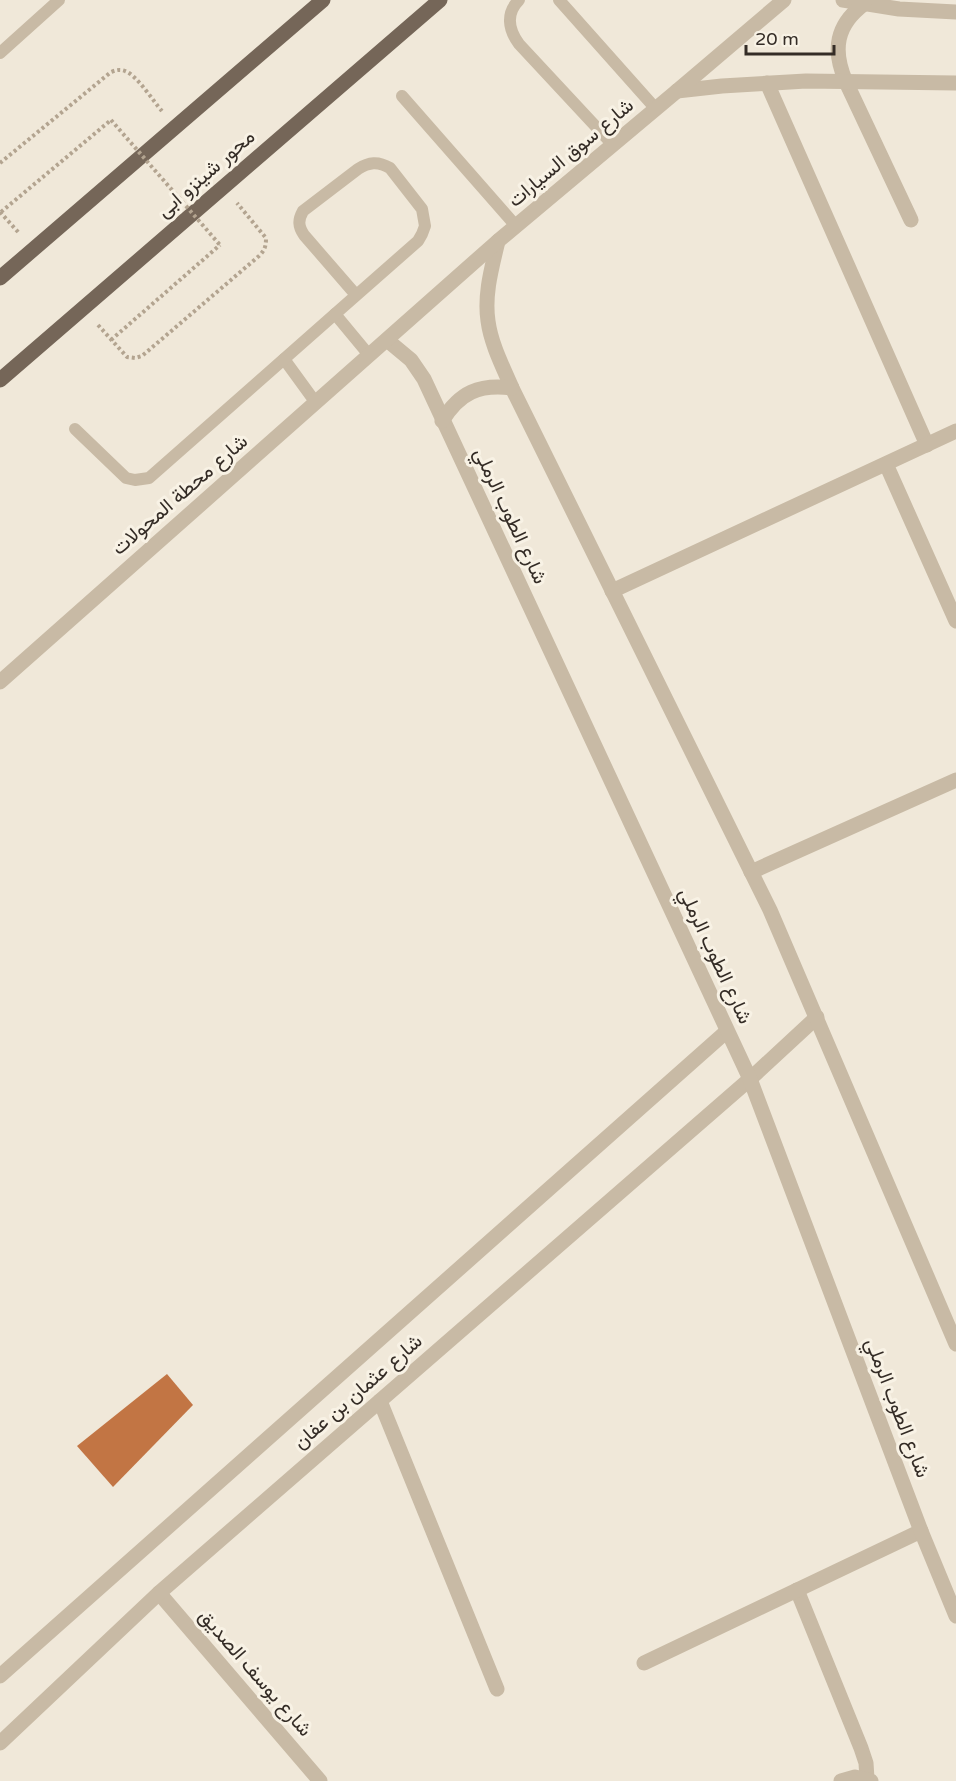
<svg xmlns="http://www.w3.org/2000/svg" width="956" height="1781" viewBox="0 0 956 1781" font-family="'Varela Round',Vazirmatn,sans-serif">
<rect width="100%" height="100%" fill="#f0e8d9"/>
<polygon fill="#c27544" points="167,1374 193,1405 113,1487 77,1446"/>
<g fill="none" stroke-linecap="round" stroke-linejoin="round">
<g stroke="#b3a490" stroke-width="4" stroke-dasharray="3 3" stroke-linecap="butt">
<path d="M0,163L111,72C116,70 120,69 125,71C137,75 153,101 162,111"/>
<polyline points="0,212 19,233"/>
<polyline points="1,212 111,120"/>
<path d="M98,325L127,357L135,358L142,356L259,256C265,250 266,246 266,238L237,203"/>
<polyline points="111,340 220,245"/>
</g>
<g stroke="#c8baa5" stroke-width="12">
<path d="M519,0C506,13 508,29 519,44L613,145"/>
<polyline points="559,0 656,109"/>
<polyline points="0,53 59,0"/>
<polyline points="402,96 516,226"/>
<polyline points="335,314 369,355"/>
<polyline points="284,359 316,403"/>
<path d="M75,429L126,478L135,480L149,478L335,314L418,241L422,234L425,226L422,209L390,168C378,161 369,162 358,169L303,211C298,220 298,226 304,235L356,295"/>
</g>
<g stroke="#c8baa5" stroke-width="15">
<polyline points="846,82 911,220"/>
<polyline points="767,83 927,445"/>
<polyline points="886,464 956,621"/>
<polyline points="612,591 956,431"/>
<polyline points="751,872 956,780"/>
<polyline points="380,1401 497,1689"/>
<polyline points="797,1590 861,1748 866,1763 867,1779"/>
<polyline points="159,1593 320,1781"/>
<polyline points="644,1663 921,1531"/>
<polyline points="0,1676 727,1031"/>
<polyline points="0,1743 159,1593 750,1079 817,1017"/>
<polyline points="841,1781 855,1777 871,1781"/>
</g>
<g stroke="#c8baa5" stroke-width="15">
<polyline points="843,0 899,9 956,12"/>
<path d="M846,82C832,50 836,25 864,4"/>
<polyline points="677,91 722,86 806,81 956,83"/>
<path d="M498,241C492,267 484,294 488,321C491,344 503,367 512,388L770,910L956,1344"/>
<polyline points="387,340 411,360 424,379 750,1079 921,1531 956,1616"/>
<path d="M442,421C460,392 479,384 512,388"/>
<polyline points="0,682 498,241 677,91 784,0"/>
</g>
<g stroke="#756658" stroke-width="15">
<polyline points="0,278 323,0"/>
<polyline points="0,380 440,0"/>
</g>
<polyline stroke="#b3a490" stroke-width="4" stroke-dasharray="3 3" stroke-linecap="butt" points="111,120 220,245"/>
</g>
<g text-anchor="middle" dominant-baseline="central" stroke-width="6" stroke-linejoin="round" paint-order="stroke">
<g font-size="20" fill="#342c26" stroke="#f8f2e5">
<text transform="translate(571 153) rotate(-40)">شارع سوق السيارات</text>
<text transform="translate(206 174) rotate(-41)">محور شينزو ابى</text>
<text transform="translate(180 495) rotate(-41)">شارع محطة المحولات</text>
<text transform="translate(510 516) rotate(65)">شارع الطوب الرملي</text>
<text transform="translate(715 956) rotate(65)">شارع الطوب الرملي</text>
<text transform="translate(358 1392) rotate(-41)">شارع عثمان بن عفان</text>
<text transform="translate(897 1408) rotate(69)">شارع الطوب الرملي</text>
<text transform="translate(255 1673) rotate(49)">شارع يوسف الصديق</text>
</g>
</g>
<path d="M746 45v9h88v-9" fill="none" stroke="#342c26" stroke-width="3"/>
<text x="755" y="45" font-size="18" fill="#342c26" stroke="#f8f2e5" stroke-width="4.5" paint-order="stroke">20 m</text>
</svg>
